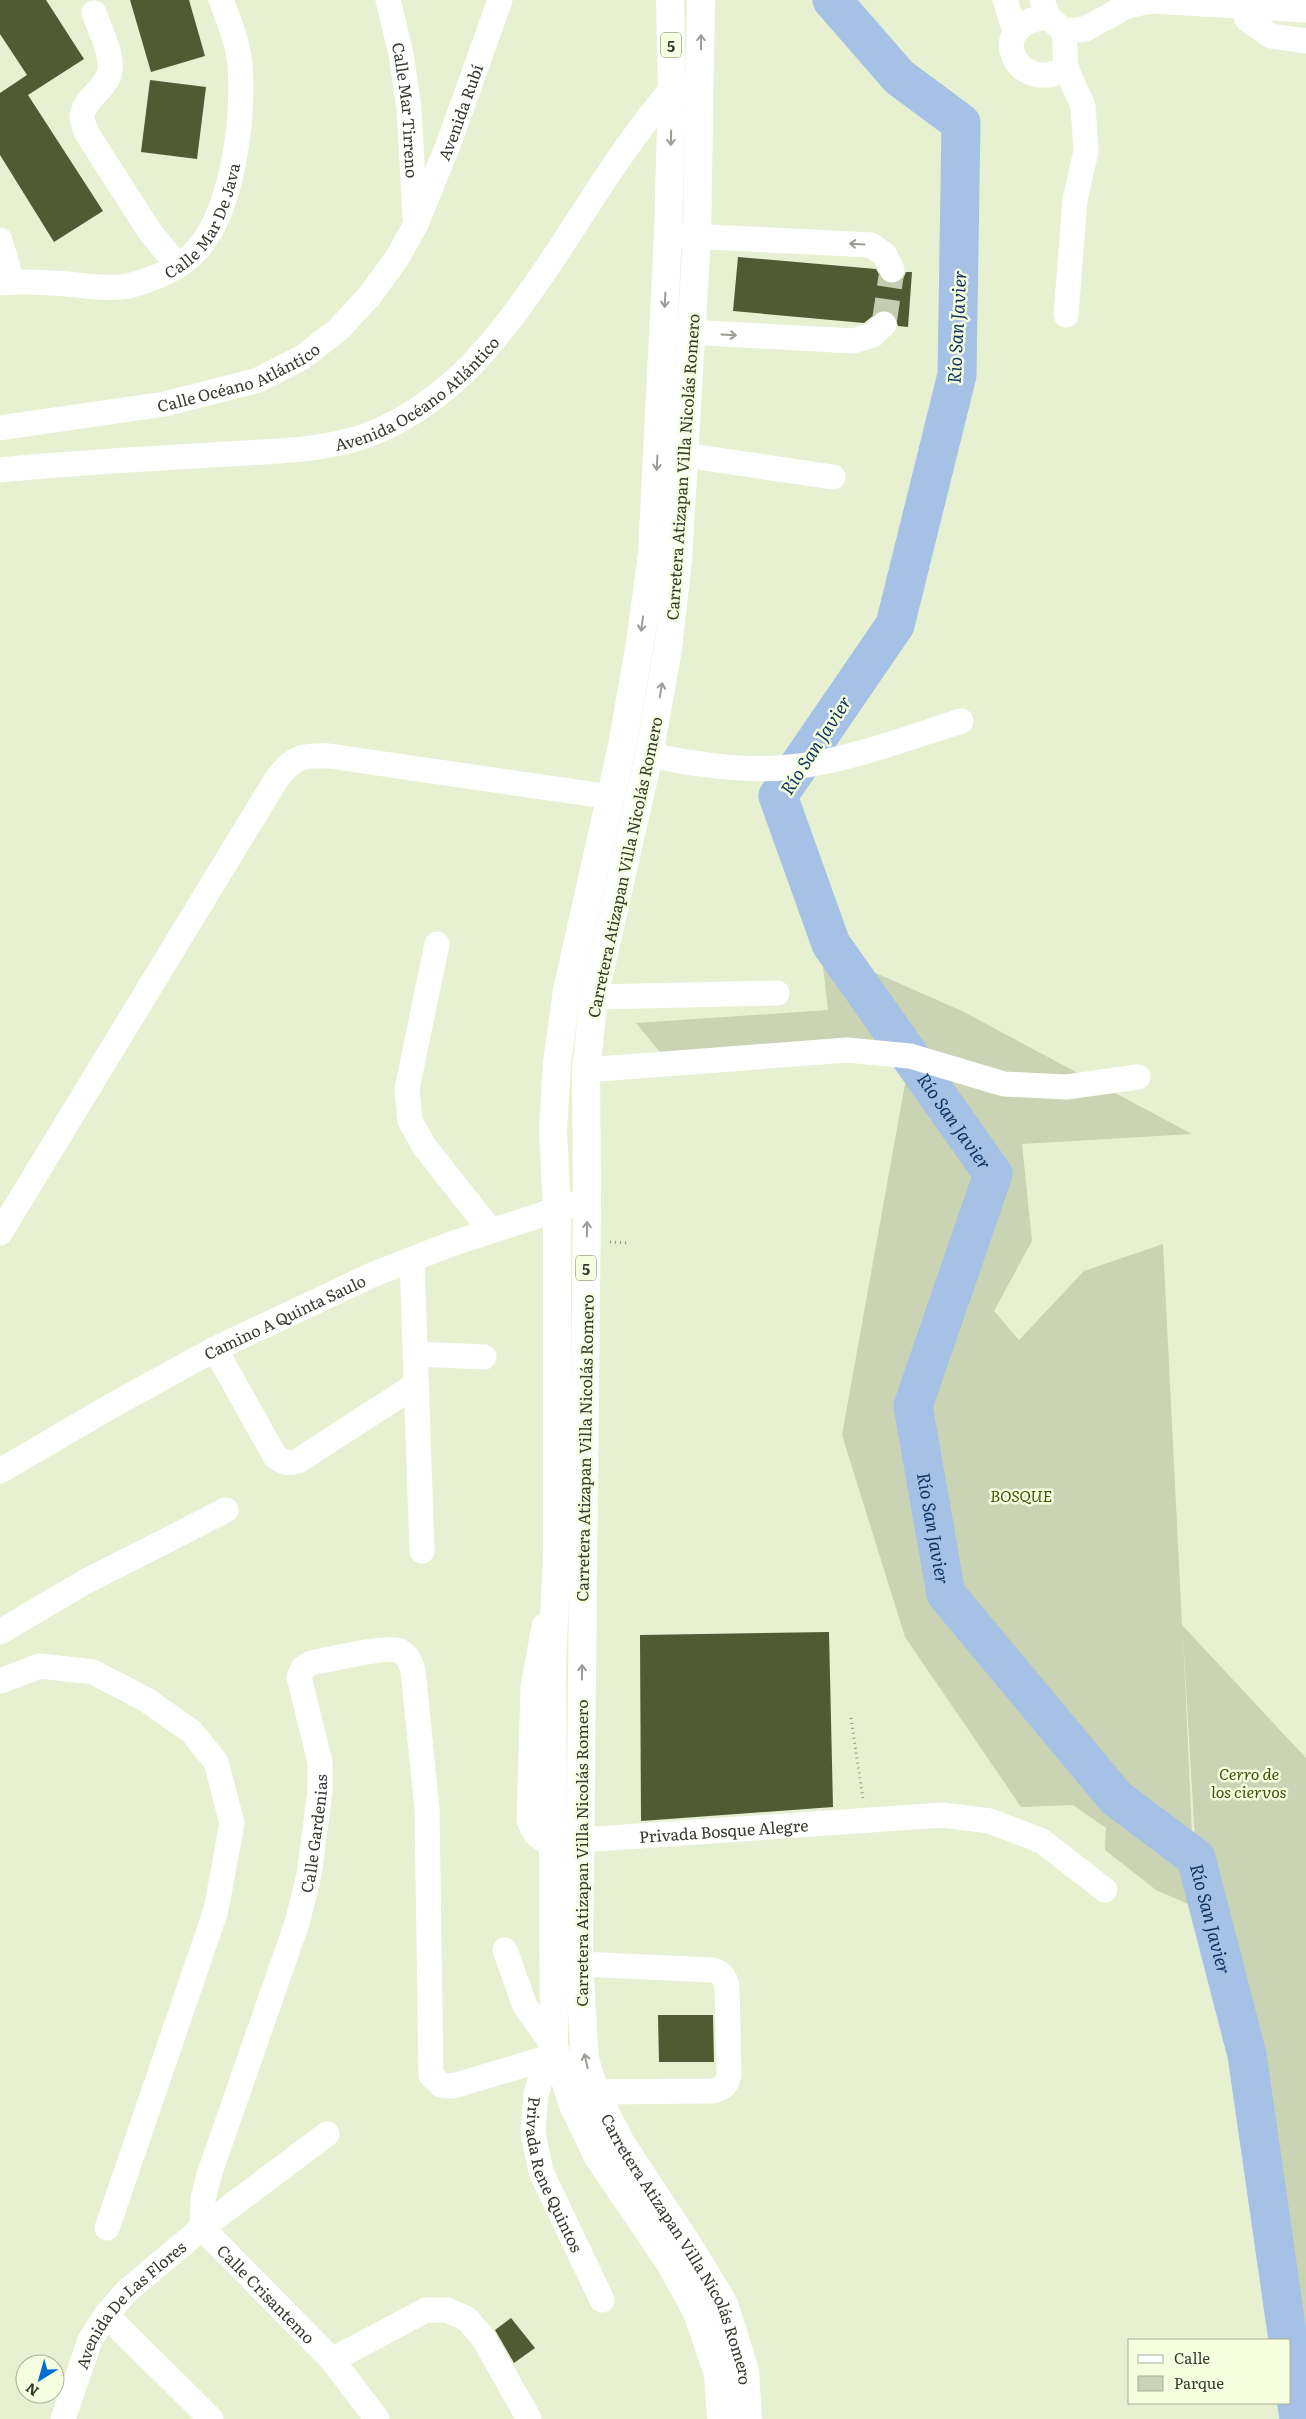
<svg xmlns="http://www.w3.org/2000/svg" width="1306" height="2419" viewBox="0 0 1306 2419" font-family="Literata,serif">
<rect width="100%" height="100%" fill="#e7f1d2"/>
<polygon fill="#cad3b3" points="821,949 962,1011 1192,1134 1022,1144 1032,1241 994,1311 1019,1340 1084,1271 1163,1244 1182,1625 1306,1758 1306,2419 1299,2419 1290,2355 1290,2340 1288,2340 1247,2055 1196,1858 1183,1635 1193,1856 1202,1910 1156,1890 1105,1850 1106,1828 1073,1805 1021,1807 905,1637 842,1435 910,1056 673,1068 636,1023 828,1010"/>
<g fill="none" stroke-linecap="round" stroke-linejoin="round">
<g stroke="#a5c1e6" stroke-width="39">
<path id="s1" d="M832,0L899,77L961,123L957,375L895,625L778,796L831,944L993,1174L913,1406L946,1594L1116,1798L1196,1858L1247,2055L1288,2340"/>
<polyline points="1290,2355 1299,2419"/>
</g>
</g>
<g fill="#505a33">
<polygon points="0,0 46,0 84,59 28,95 103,211 54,242 0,155 0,93 27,75 0,34"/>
<polygon points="130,0 189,0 205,56 151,72"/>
<polygon points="150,80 206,87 197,159 141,152"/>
<polygon points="738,257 876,269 883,281 891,284 903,279 906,272 912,272 908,327 898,326 894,314 887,310 880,310 864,323 733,311"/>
<polygon points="829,1632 833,1807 641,1821 640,1635"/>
<polygon points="658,2015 713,2015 714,2062 659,2062"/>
<polygon points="511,2318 535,2348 514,2363 495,2330"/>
</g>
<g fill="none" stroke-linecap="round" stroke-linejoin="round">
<polyline stroke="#c4ccb1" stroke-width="25" stroke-dasharray="25 12" stroke-linecap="butt" points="884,324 892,270"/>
<g stroke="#939a84" stroke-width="3" stroke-dasharray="1 4" stroke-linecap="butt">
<polyline points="610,1242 629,1243"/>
<polyline points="851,1718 863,1799"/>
</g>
<g stroke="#fff" stroke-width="25">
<path id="s2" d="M388,0L401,54L409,108L415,216"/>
<polyline points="1005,0 1015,31"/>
<polyline points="1042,0 1048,17 1064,31 1085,29 1127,6 1151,1 1306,10"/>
<polyline points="1245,7 1247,19 1271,36 1306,41"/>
<path d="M94,13C100,30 112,52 110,70C108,89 83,98 82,117C82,121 85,128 86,132L150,232L178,266"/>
<path d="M1048,17C981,23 1017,98 1066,68"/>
<polyline points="1064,31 1066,68 1083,106 1086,151 1075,200 1066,315"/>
<polyline points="668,235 871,245 885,255 892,270"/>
<polyline points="0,240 12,282"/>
<path id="s3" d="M0,283C22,281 46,282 68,284C88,286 112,290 132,285C154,279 175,271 192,255C233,216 244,119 240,65C238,42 229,21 221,0"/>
<polyline points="671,331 853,341 873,335 884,324"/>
<path id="s4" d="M0,428L165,404L258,380L303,357L339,329L371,294L397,258L416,224L450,140L500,0"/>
<polyline points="684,455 833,477"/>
<path id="s5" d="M0,470C75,462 151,459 227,454C273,451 324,451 368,435C413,418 455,385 486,349C556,268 602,170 672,89L685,87"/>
<path d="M649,755C698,765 750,773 800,766C855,758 908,738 961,721"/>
<polyline points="437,944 407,1089 410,1121 424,1146 491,1231"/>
<polyline points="594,997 777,993"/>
<polyline points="586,1070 847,1050 910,1056 1004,1084 1066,1087 1138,1077"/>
<path d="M0,1233L276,780C293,757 301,755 329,756L611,797"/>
<polyline points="412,1260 422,1551"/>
<path d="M215,1349L275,1456C283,1463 288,1464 298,1461L417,1384"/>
<polyline points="416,1354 484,1357"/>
<path id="s6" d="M0,1471L113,1405L215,1349L372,1275L451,1244L587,1200"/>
<path id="s7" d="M544,1626L533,1688L529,1821C534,1833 539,1840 552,1842L943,1815L990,1821L1042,1841L1105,1890"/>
<polyline points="0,1632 83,1583 226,1510"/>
<polyline points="0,1681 40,1666 93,1672 145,1699 191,1731 216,1762 232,1823 216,1910 107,2228"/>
<path id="s8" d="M505,1950L525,2006L554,2046L547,2058L536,2094L533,2132L541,2172L602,2300"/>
<path d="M579,1964L712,1970C721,1972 725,1976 727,1986L729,2075C727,2085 723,2088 713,2091L595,2092"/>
<path id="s9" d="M202,2228L203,2199L209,2175L297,1923L309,1875L320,1791V1762L299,1677L303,1668L311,1663C328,1660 388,1645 400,1651C408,1656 410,1662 413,1670L427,1809L431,2075L441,2085L453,2086L547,2058"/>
<path id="s10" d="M202,2228L332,2360L377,2419"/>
<polyline points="106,2315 211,2419"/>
<polyline points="332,2360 426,2310 447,2310 467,2319 484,2339 529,2419"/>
<path id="s11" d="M63,2419L90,2340L106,2315L128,2290L202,2228L327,2134"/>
</g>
<g stroke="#fff" stroke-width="28">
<polyline points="670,0 672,89 668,235 652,554 640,643 622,746 567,990 557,1063 553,1130 557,1209 557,1555 552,1665 554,2046 573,2105 598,2157 670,2263 697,2312 718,2374 721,2419"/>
<path id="s12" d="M701,0L697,236L678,560L668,649L649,755L594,997L586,1070L587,1200L579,1964L585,2060L595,2092L621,2143L690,2248L724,2304L745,2371L748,2419"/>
</g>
</g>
<defs><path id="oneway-shaft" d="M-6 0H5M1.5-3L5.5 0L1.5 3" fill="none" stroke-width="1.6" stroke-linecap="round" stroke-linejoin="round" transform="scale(1.25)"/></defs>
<g stroke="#9a9c96">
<use href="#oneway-shaft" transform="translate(701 42) rotate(-90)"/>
<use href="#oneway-shaft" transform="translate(671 138) rotate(91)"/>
<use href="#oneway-shaft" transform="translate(857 244) rotate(-177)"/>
<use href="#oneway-shaft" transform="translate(665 300) rotate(93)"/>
<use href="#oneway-shaft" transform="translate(729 335) rotate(3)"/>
<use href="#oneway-shaft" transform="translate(657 463) rotate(93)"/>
<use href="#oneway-shaft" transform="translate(642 624) rotate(98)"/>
<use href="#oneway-shaft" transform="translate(661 690) rotate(-80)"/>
<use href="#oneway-shaft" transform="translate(587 1229) rotate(-89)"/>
<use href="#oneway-shaft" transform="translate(582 1672) rotate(-89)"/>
<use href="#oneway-shaft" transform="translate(586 2061) rotate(-103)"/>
</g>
<g text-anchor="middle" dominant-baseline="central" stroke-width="5" stroke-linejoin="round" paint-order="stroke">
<g fill="#f5fedf" stroke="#6f7563" stroke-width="1">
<rect x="661" y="32.5" width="20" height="25" rx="4"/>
<rect x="576" y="1255.5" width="20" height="25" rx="4"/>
</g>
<g font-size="15" font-weight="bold" fill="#363a2e">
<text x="671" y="45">5</text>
<text x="586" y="1268">5</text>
</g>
<g font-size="16" fill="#363a2e" stroke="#f5fedf">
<text stroke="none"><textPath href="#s2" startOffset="112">Calle Mar Tirreno</textPath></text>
<text stroke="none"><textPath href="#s4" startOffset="610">Avenida Rubí</textPath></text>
<text stroke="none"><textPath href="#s3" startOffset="235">Calle Mar De Java</textPath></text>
<text stroke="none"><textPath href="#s4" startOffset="245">Calle Océano Atlántico</textPath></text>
<text stroke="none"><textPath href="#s5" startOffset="434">Avenida Océano Atlántico</textPath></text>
<text transform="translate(682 467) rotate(-86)">Carretera Atizapan Villa Nicolás Romero</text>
<text transform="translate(624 867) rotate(-78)">Carretera Atizapan Villa Nicolás Romero</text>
<text stroke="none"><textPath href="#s6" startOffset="324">Camino A Quinta Saulo</textPath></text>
<text transform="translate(584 1448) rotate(-89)">Carretera Atizapan Villa Nicolás Romero</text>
<text stroke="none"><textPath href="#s7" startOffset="401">Privada Bosque Alegre</textPath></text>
<text stroke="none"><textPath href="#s9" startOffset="412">Calle Gardenias</textPath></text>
<text transform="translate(581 1853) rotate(-90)">Carretera Atizapan Villa Nicolás Romero</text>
<text stroke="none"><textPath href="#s8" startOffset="245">Privada Rene Quintos</textPath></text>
<text stroke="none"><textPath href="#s12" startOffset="2282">Carretera Atizapan Villa Nicolás Romero</textPath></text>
<text stroke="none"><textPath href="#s10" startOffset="92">Calle Crisantemo</textPath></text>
<text stroke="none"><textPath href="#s11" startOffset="136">Avenida De Las Flores</textPath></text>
</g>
<g font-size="16" font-style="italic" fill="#43510c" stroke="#f5fedf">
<text x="1021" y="1495">BOSQUE</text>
<text x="1249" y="1773">Cerro de<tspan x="1249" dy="18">los ciervos</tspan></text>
</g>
<g font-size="18" font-style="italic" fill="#0c325f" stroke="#f5fedf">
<text transform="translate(956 327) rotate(-87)">Río San Javier</text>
<text transform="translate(815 745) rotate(-57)">Río San Javier</text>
<text stroke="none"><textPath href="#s1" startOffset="1269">Río San Javier</textPath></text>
<text stroke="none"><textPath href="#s1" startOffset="1704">Río San Javier</textPath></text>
<text stroke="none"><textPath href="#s1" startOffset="2199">Río San Javier</textPath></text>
</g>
</g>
<rect x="1128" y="2339" width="162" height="65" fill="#f5fedf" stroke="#a9b098"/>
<rect x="1138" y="2355" width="25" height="8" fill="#ffffff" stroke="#a9b098"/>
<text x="1174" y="2364" font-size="15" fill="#363a2e">Calle</text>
<rect x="1138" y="2376" width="25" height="15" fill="#cad3b3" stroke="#a9b098"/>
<text x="1174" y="2389" font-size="15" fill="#363a2e">Parque</text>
<g transform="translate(40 2379) rotate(217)"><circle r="24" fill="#f5fedf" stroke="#a9b098"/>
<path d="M0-4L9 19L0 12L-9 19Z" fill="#006bd2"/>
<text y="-8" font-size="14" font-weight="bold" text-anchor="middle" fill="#363a2e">N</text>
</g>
</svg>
